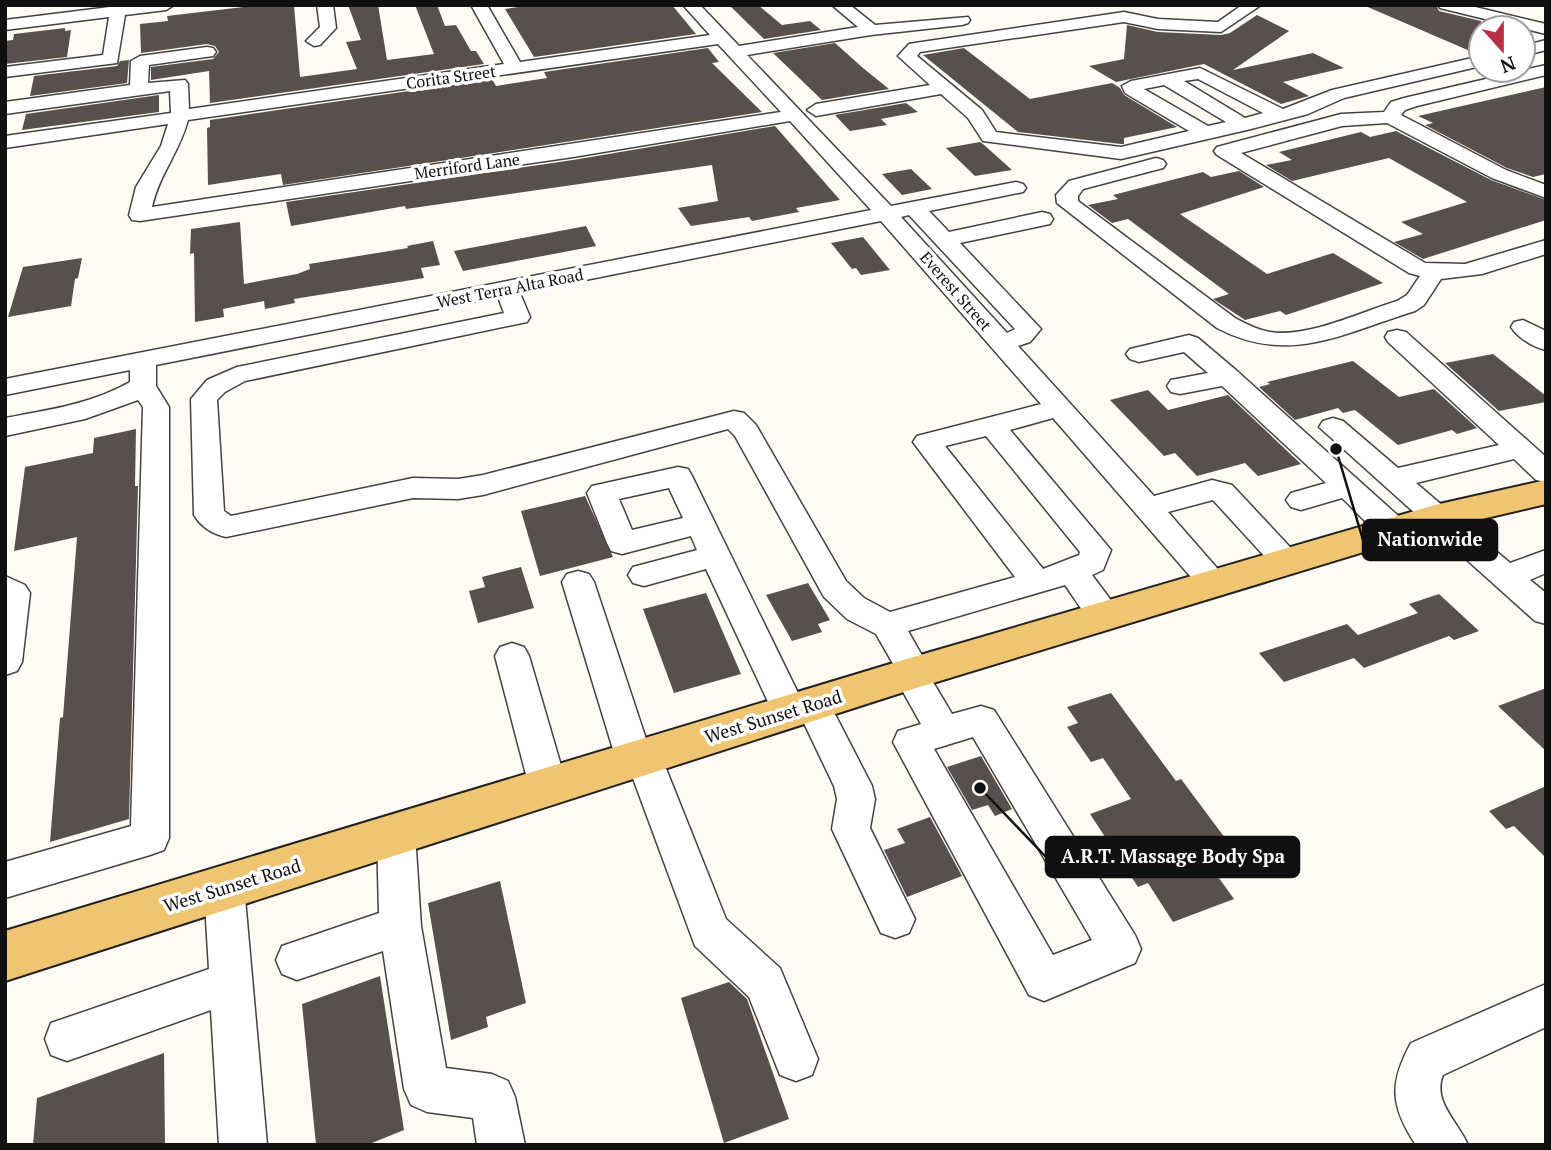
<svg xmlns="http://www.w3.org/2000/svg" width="1551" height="1150" viewBox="0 0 1551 1150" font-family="'PT Serif',serif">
<rect width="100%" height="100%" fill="#fefbf4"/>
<g fill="#58504d">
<polygon points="260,5 294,5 300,77 357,69 346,42 361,40 348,5 378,5 387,60 434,54 415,5 437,5 445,26 456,25 471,51 476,51 484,64 210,103 209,71 151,80 151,67 213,59 219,52 215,46 207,44 141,53 140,24 168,21 167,16"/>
<polygon points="532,5 672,5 696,34 534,57 505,9"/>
<polygon points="729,5 758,5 782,25 810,21 821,30 764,39"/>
<polygon points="1363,5 1436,5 1439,11 1481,21 1481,48 1470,51"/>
<polygon points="1257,15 1289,31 1233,70 1313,53 1344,68 1283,82 1309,96 1281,104 1204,64 1116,82 1089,66 1124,59 1127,25 1158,32 1221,35 1230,33"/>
<polygon points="65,28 65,31 71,30 67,57 5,64 5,41 13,40 14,34"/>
<polygon points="835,43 863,68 889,89 822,100 773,53"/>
<polygon points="708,48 719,62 712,63 762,112 283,185 281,174 208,185 207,128 210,127 210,120 492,79 496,86 547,78 544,72"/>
<polygon points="964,48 1030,99 1112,83 1120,88 1124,95 1177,127 1124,138 1124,144 1121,144 1018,132 923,55"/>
<polygon points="129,60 127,83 30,96 34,76 117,66 120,61"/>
<polygon points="1546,87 1546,174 1533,177 1507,168 1425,125 1433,123 1418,116"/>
<polygon points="159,95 159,112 22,130 26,114"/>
<polygon points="906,103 918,112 881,119 887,125 850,131 835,115"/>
<polygon points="775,126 840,200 796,208 799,212 752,221 749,217 691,226 678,208 718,201 712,165 406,209 405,206 291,226 286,202 573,160"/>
<polygon points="1396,131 1491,180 1546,200 1546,220 1423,259 1394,242 1423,234 1401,222 1467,202 1389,158 1292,181 1266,165 1292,160 1279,152 1361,132 1370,137"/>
<polygon points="980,142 983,144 1012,170 975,176 946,148"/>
<polygon points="911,169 932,189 902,195 882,174"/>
<polygon points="1239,171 1264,187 1180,214 1267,274 1333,253 1383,283 1286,315 1280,311 1245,320 1213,299 1229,294 1128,219 1112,223 1088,205 1118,199 1113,195 1203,172 1211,177"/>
<polygon points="240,222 244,284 297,274 310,269 309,264 408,248 407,246 433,241 440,265 421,268 424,278 294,299 295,303 265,309 264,301 223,309 224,317 195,322 194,253 190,254 191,229"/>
<polygon points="586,226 596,246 463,271 454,251"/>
<polygon points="863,237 890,270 861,275 856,268 852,269 831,243"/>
<polygon points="82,258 78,278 75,279 71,306 8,317 23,267"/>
<polygon points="1493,354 1546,396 1546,402 1499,411 1445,363"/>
<polygon points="1353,361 1399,397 1434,389 1477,428 1457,434 1452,430 1398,445 1355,410 1343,413 1338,408 1295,420 1259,387 1270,384 1267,382"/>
<polygon points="1148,390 1168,410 1228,395 1301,464 1258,476 1245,463 1197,476 1175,453 1164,456 1110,400"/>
<polygon points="136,429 135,486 138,486 129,819 50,842 60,718 63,717 77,537 14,551 25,467 93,453 94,438"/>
<polygon points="585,496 613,557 540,576 521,511"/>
<polygon points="521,567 534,608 478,623 469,591 485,587 482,577"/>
<polygon points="808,583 830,620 818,624 822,632 792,641 766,595"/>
<polygon points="706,593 741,674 674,693 643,609"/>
<polygon points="1439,594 1479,631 1454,640 1449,636 1364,668 1354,658 1284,682 1259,653 1347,624 1358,635 1418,613 1409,604"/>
<polygon points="1546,688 1546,751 1498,706"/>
<polygon points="1111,693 1176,781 1181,779 1234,850 1206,860 1234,899 1173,922 1148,883 1138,887 1090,814 1131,799 1103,758 1091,762 1067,727 1078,723 1067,707"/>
<polygon points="981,756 1012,809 995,816 988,805 972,810 947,767"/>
<polygon points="1546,786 1546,858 1514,826 1506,829 1489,811"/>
<polygon points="930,817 962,876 907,897 884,850 905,843 897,829"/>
<polygon points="500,881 526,1003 486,1017 488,1027 451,1040 428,903"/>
<polygon points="380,976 404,1130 367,1145 316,1145 302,1004"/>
<polygon points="729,982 747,999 789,1119 724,1143 681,998"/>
<polygon points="164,1053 165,1145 33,1145 37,1098"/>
</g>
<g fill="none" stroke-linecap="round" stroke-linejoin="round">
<defs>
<g id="minor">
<polygon points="126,5 174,5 166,10 125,15 117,63 5,77 5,67 103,55 109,17 5,30 5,20"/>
<polygon points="317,5 333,5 336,28 320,45 314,46 306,41 320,27"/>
<path d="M471,5H487L520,62L710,35L683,5H700L739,46L858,27L832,5H850L875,25L968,17L970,20L968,23L962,25L871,35L747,55L891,206L1016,182L1023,184L1026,188L1023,192L929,211L949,232L1042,212L1050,214L1053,219L1050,224L960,243L1041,329L1030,342L1018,346L1154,496L1212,480L1232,485L1303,561L1298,569L1287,572L1276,569L1213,500L1168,512L1230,583L1225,591L1214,594L1203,591L1053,418L1010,430L1111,550L1103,570L1092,575L1122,615L1118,624C1090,632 1080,605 1065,585L908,631L932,673L930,677L952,714L981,706L994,710L1135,935L1141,949L1135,963L1044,1001L1029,995L893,742L898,731L921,724L893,674L896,669L876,634L847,619L824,597L735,436L728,429L483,495L458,499L413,498L226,537C213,534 201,527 194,515L191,399L207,380L237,367L504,313L498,297L156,365V386L169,407V838L164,850L150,855L5,898V862L131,826L143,407L138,400L85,419L5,436V418C49,410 91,404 130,382V370L5,395V379L871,210L790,121L573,157L140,221L132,220L129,215L136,187L161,146L168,124L5,148V136L171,113L170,91L5,114V102L130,85L131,61L140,56L207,47L213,48L216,52L213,56L149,65L148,83L185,80L188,84L189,109L504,64ZM718,44L781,112L152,207C159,175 179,153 188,120ZM909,215L1015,329L1007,333L901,217ZM881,221L1041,404L917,436L913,442L1015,577L890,612L864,598L846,581L756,425L744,413L734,411L483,475L458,479L413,478L231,516L224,511L217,400L225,392L245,381L527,322L530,317L520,293ZM986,436L1080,552L1079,555L1043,569L945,446ZM973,737L1092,940L1053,955L934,749Z"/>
<path d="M1242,5H1261L1221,32L1158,29L1124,22L920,52L917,56L982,110L996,132L1121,147L1189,131L1125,93L1122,86L1131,81L1200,68L1283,109L1332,90L1481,56V66L1344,98L1308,114L1251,129L1121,159L983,141L968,118L941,94L816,116L807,110L816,104L930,85L898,56L909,44L915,43L1124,12L1158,19L1218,22ZM1198,79L1263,113L1245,118L1184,81ZM1164,85L1226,122L1208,126L1144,89Z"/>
<polygon points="1438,5 1467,5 1546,24 1546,34 1440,8"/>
<polygon points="1546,40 1546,50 1523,56 1523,46"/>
<path d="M1546,65V75L1417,106L1405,110L1401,115L1506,170L1546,185V198L1492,178L1387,123L1342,126L1241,153L1425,263L1465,264L1546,240V254L1482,274L1441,279L1424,305L1415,311C1343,333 1290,366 1217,328L1057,203L1056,195L1069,181L1156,158L1163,160L1166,164L1163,168L1083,189L1078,196V201L1235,318C1246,324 1258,330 1270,332C1308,338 1361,312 1397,301L1407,295L1420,276L1409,273L1217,155L1214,151L1217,147L1341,114L1384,112L1391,102L1404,98Z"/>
<path d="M1523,320L1546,331V350C1533,347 1518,338 1511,327L1514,322Z"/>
<polygon points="1397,330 1406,332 1546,457 1546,482 1536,480 1514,459 1416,483 1510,563 1546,550 1546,573 1530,580 1546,593 1546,624 1535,621 1319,427 1323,421 1333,418 1343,421 1398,468 1499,445 1388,342 1385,337 1388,332"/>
<path d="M1189,335L1198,338L1237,371L1405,522L1409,529L1405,536C1379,544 1360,514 1342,498L1301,510L1291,507L1286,500L1291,493L1326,483L1222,386L1180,394L1171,392L1167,386L1171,380L1208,373L1184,352L1139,362L1130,359L1126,354L1130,349Z"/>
<path d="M678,467L688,469L692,476L799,695L812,689L824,693L872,786L875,799L870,828L915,919L909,933L895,938L881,933L832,829L837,799L834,786L802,719L789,725L777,721L706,569L644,586L633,583L628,575L633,567L697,550L691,536L622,554L611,551L607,543L587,493L592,486ZM669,488L683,518L632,530L619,499Z"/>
<polygon points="578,571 589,574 594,582 647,742 656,745 661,756 726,919 780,968 818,1059 812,1075 796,1081 780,1075 749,997 695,946 631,773 621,770 616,759 562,582 567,574"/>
<polygon points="5,576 25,585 30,593 22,662 17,671 5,675"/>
<polygon points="512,643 524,647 529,656 567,786 561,797 548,802 535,797 529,786 495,656 500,647"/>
<polygon points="396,817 410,822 415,834 421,926 446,1068 492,1074 508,1081 515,1097 525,1145 477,1145 473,1118 427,1112 411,1105 404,1089 383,951 297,980 282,974 276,960 282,946 379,913 377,834 382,822"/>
<polygon points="224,869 238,874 244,887 267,1145 219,1145 211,1010 67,1061 51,1055 45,1039 51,1023 209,969 204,887 210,874"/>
<path d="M1546,984V1027L1443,1075C1432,1101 1458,1122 1468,1145H1416C1390,1106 1389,1083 1411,1043Z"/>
</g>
<polygon id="major" points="1546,480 1546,504 1439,529 910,690 5,981 5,931 910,658 1435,505"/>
</defs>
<use href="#minor" stroke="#434343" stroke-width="3"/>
<use href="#major" stroke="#212121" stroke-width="4"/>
<use href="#minor" fill="#fff" fill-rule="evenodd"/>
<use href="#major" fill="#f0c572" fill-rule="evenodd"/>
</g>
<g text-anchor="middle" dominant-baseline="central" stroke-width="7" stroke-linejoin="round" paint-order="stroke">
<g font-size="16" fill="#101010" stroke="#fff">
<text transform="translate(451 77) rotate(-8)">Corita Street</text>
<text transform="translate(467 166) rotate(-8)">Merriford Lane</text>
<text transform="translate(510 288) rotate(-11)">West Terra Alta Road</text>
<text transform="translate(956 291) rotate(49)">Everest Street</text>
</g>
<g font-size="18" fill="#101010" stroke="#fff">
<text transform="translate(773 716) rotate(-17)">West Sunset Road</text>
<text transform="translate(232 885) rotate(-17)">West Sunset Road</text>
</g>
</g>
<path fill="none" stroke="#101010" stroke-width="2.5" d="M1336 449L1363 540M980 788L1046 857"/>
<g fill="#101010" stroke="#fff" stroke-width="2.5">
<circle cx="1336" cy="449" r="7"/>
<circle cx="980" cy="788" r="7"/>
</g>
<g fill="#101010" stroke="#101010" stroke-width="2.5">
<rect x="1363" y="520" width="134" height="40" rx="7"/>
<rect x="1046" y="837" width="253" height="40" rx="7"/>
</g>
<g font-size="19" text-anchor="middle" font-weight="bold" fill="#fff">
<text x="1430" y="546">Nationwide</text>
<text x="1173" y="863">A.R.T. Massage Body Spa</text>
</g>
<rect width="1551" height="1150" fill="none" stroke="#101010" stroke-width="14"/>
<g transform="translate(1502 49) rotate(159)"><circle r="33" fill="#ffffff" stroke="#9f9f9f" stroke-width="2"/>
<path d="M0-5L12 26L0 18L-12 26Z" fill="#b83044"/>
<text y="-10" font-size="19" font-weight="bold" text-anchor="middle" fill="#101010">N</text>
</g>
</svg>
